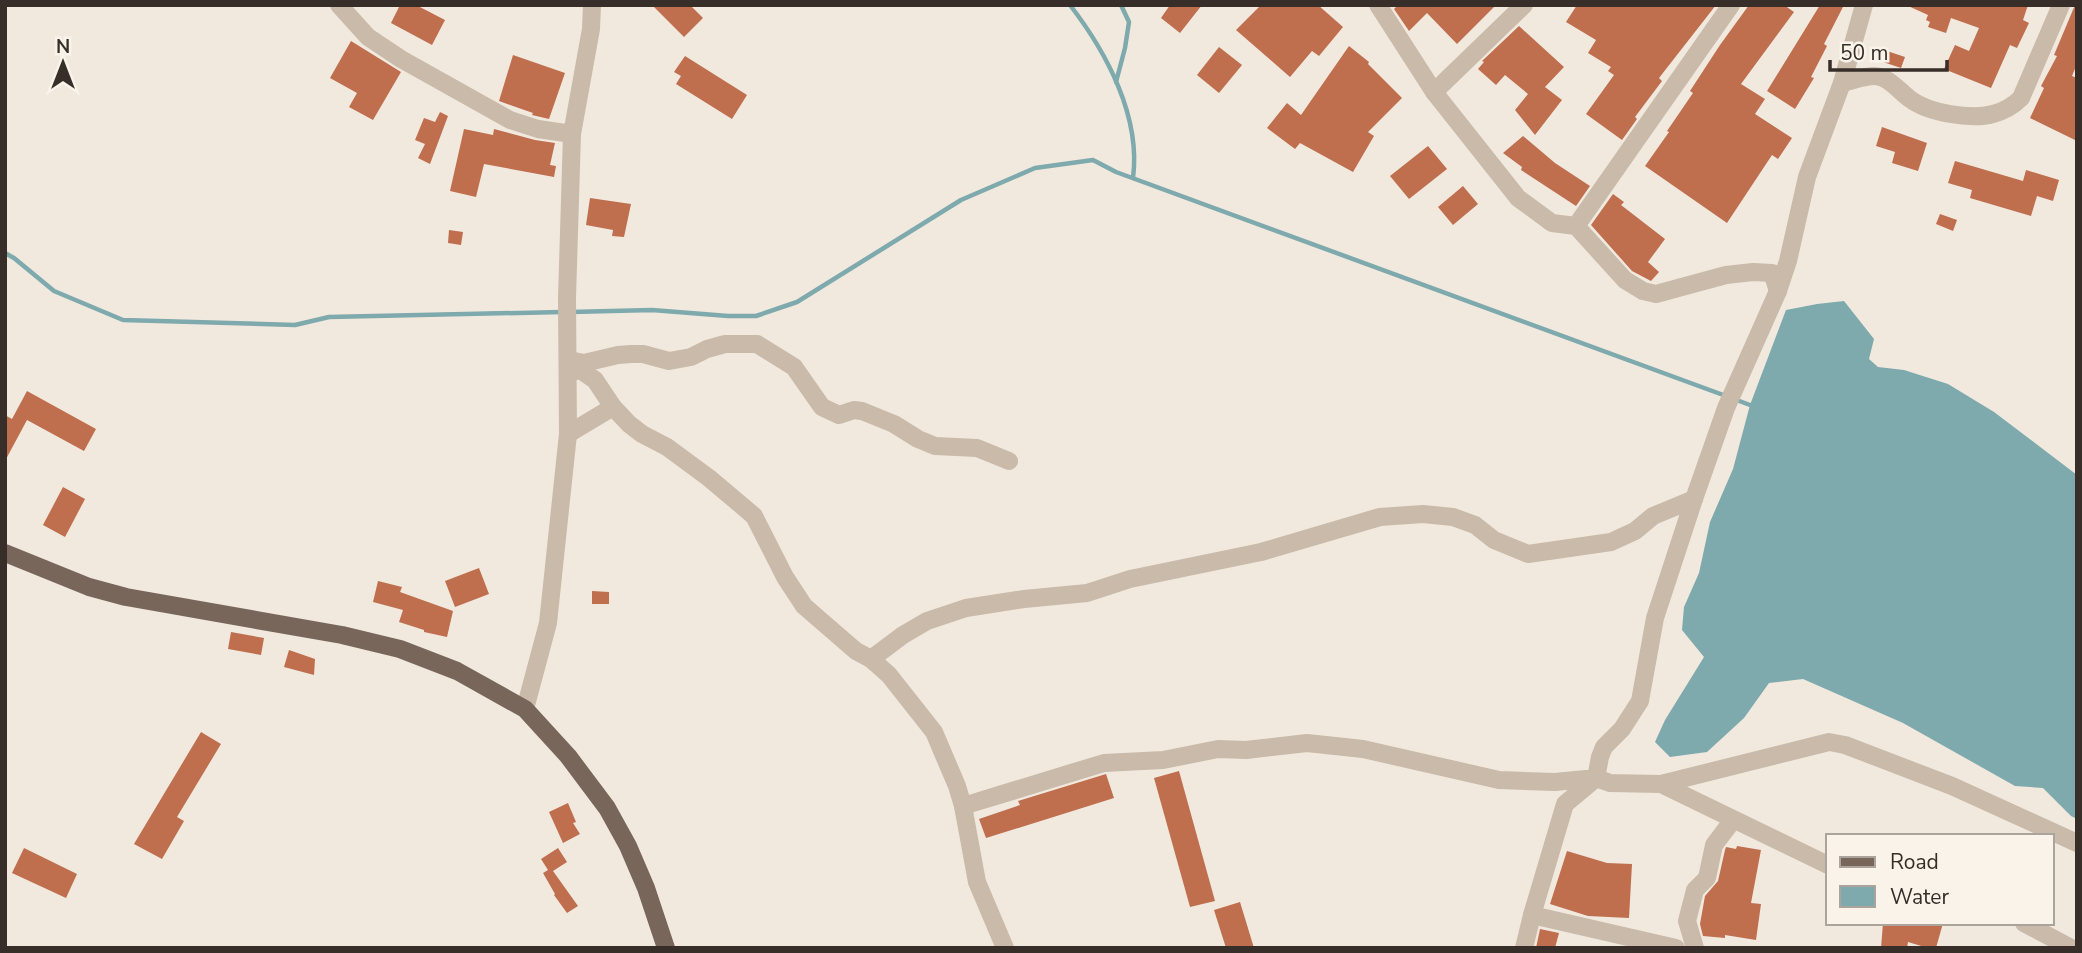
<svg xmlns="http://www.w3.org/2000/svg" width="2082" height="953" viewBox="0 0 2082 953" font-family="'Nunito Sans',sans-serif">
<rect width="100%" height="100%" fill="#f1e9de"/>
<polygon fill="#7ea9ad" points="1844,301 1874,339 1869,359 1878,367 1904,370 1948,384 1994,412 2077,475 2077,819 2071,816 2043,788 2015,786 1903,723 1803,679 1769,683 1744,718 1707,752 1670,757 1655,742 1665,720 1704,657 1682,630 1684,607 1699,573 1710,522 1733,469 1750,405 1786,310 1817,304"/>
<g fill="none" stroke-linecap="round" stroke-linejoin="round">
<g stroke="#7ea9ad" stroke-width="4.5">
<path d="M1070,5C1107,53 1141,117 1133,178"/>
<polyline points="1116,82 1125,48 1129,22 1121,5"/>
<polyline points="5,253 14,258 54,291 123,320 295,325 329,317 562,312"/>
<polyline points="571,312 652,310 728,316 756,316 797,302 961,200 1035,168 1093,160 1116,172 1726,396"/>
<polyline points="1734,399 1750,405"/>
</g>
</g>
<g fill="#bf6e4e">
<polygon points="400,5 416,5 445,20 432,45 391,23"/>
<polygon points="652,5 690,5 703,18 684,37"/>
<polygon points="1170,5 1202,5 1180,33 1161,18"/>
<polygon points="1261,5 1318,5 1343,27 1319,56 1312,51 1290,77 1236,30"/>
<polygon points="1398,5 1496,5 1457,44 1427,13 1409,31 1394,9"/>
<polygon points="1577,5 1716,5 1659,78 1662,81 1635,117 1637,119 1622,140 1586,114 1614,75 1608,71 1611,67 1588,53 1596,40 1566,22"/>
<polygon points="1749,5 1784,5 1794,12 1741,84 1765,99 1755,114 1792,138 1778,159 1772,155 1727,223 1645,166 1669,132 1667,131 1693,93 1690,91 1720,45"/>
<polygon points="1820,5 1844,5 1824,44 1827,46 1811,77 1814,78 1795,109 1767,91"/>
<polygon points="1906,5 2028,5 2023,20 2029,23 2017,48 2010,45 1991,88 1944,69 1955,45 1969,51 1979,28 1951,18 1946,33 1928,27 1930,22 1926,20 1928,15"/>
<polygon points="2075,5 2077,64 2072,76 2077,78 2077,141 2030,118 2044,88 2041,86 2057,56 2054,55"/>
<polygon points="1519,26 1564,67 1545,87 1562,100 1535,135 1515,110 1528,94 1505,75 1496,85 1478,69 1484,62 1482,61"/>
<polygon points="351,41 401,72 373,120 349,107 357,93 330,78"/>
<polygon points="1349,46 1369,62 1368,64 1402,98 1368,132 1374,136 1353,172 1300,143 1295,149 1267,128 1287,103 1301,115"/>
<polygon points="1219,47 1242,65 1219,93 1197,75"/>
<polygon points="1884,50 1905,57 1901,68 1880,61"/>
<polygon points="513,55 565,73 549,119 532,115 533,113 499,101"/>
<polygon points="685,56 747,95 732,119 676,84 681,76 674,72"/>
<polygon points="440,112 448,116 430,164 418,158 425,144 415,140 424,118 435,122"/>
<polygon points="1882,127 1927,143 1918,171 1892,163 1895,152 1876,146"/>
<polygon points="464,129 493,135 494,129 535,140 555,143 550,165 556,166 554,177 484,164 476,197 450,191"/>
<polygon points="1523,136 1555,163 1590,186 1576,206 1521,170 1522,167 1503,153"/>
<polygon points="1428,146 1447,169 1409,199 1390,176"/>
<polygon points="1955,161 2023,181 2026,170 2059,180 2053,201 2037,196 2031,216 1970,198 1972,190 1948,183"/>
<polygon points="1463,186 1478,204 1453,225 1438,207"/>
<polygon points="1613,194 1624,202 1621,205 1665,239 1648,262 1659,272 1651,281 1632,271 1591,225"/>
<polygon points="590,198 631,204 624,237 612,236 613,230 586,225"/>
<polygon points="1940,214 1957,220 1953,231 1936,224"/>
<polygon points="449,230 463,232 461,245 448,243"/>
<polygon points="27,391 96,429 84,451 27,420 5,461 5,415 12,419"/>
<polygon points="63,487 85,499 65,537 43,525"/>
<polygon points="479,568 489,594 455,607 445,581"/>
<polygon points="378,581 402,587 400,592 453,611 447,637 424,632 424,630 399,622 403,610 373,602"/>
<polygon points="592,591 609,592 609,604 592,604"/>
<polygon points="231,632 264,638 261,655 228,649"/>
<polygon points="289,650 315,659 314,675 284,667"/>
<polygon points="201,732 221,744 177,817 184,821 162,859 134,844"/>
<polygon points="1179,771 1215,901 1190,907 1154,778"/>
<polygon points="1106,774 1114,798 986,838 979,819 1020,805 1018,801"/>
<polygon points="568,803 576,822 573,823 580,834 563,843 549,812"/>
<polygon points="1737,846 1761,850 1751,903 1761,904 1756,940 1725,935 1725,938 1703,936 1700,924 1705,896 1718,881 1725,850 1726,847 1736,849"/>
<polygon points="24,848 77,874 66,898 12,873"/>
<polygon points="558,848 567,862 553,871 578,906 567,913 554,895 555,894 543,873 548,870 541,859"/>
<polygon points="1567,851 1607,863 1632,864 1629,918 1588,916 1550,904"/>
<polygon points="1240,902 1254,948 1226,948 1214,910"/>
<polygon points="1883,923 1922,926 1923,923 1943,923 1936,948 1928,948 1908,942 1907,948 1881,948"/>
<polygon points="1540,929 1559,933 1555,948 1536,948"/>
</g>
<g fill="none" stroke-linecap="round" stroke-linejoin="round">
<g stroke="#c9baaa" stroke-width="18">
<polyline points="339,5 368,37 401,59 510,120 538,129 572,134"/>
<polyline points="1378,5 1434,92 1518,198 1552,223 1576,226 1625,280 1643,291 1656,294 1726,275 1753,272 1772,273 1778,291"/>
<path d="M1842,83C1852,81 1864,76 1874,76C1888,76 1899,91 1910,99C1928,113 1971,120 1993,114C2005,111 2013,106 2021,98L2061,5"/>
<polyline points="1434,92 1524,5"/>
<polyline points="1576,226 1731,5"/>
<polyline points="569,360 584,363 618,355 631,354 643,354 669,361 691,357 707,349 725,344 757,344 794,367 822,407 839,415 854,410 862,411 894,424 918,439 935,446 977,448 1009,461"/>
<polyline points="569,374 579,369 595,380 613,407 629,424 642,434 667,447 709,478 754,516 785,577 804,606 856,651 871,659 889,675 934,732 957,786 963,806 977,882 1005,948"/>
<polyline points="568,434 613,407"/>
<polyline points="871,659 903,635 927,621 966,608 1024,599 1087,593 1130,579 1261,552 1380,517 1423,514 1453,517 1475,525 1494,540 1528,554 1611,542 1635,531 1653,516 1694,499"/>
<polyline points="1661,784 1828,865"/>
<polyline points="963,806 1104,763 1163,760 1218,749 1246,750 1307,743 1363,749 1499,780 1555,782 1596,778 1600,757 1604,747 1622,729 1640,701 1655,618 1694,499 1726,408 1778,291 1788,261 1807,177 1842,83 1864,5"/>
<polyline points="1532,915 1676,948"/>
<polyline points="2024,923 2071,948"/>
<polyline points="1524,948 1532,915 1565,804 1596,778 1610,783 1661,784 1829,742 1845,745 1952,786 2077,843"/>
<polyline points="1695,948 1687,921 1695,890 1707,878 1714,845 1733,820"/>
</g>
<polyline stroke="#c9baaa" stroke-width="18" points="525,709 548,623 568,434 567,298 572,134 591,29 592,5"/>
<polyline stroke="#78665b" stroke-width="18" points="5,553 89,587 126,597 342,635 400,649 457,671 525,709 568,756 607,808 628,846 646,888 666,948"/>
</g>
<rect width="2082" height="953" fill="none" stroke="#372e29" stroke-width="14"/>
<rect x="1826" y="834" width="228" height="91" fill="#f9f3ea" stroke="#aba49d" stroke-width="2"/>
<rect x="1840" y="857" width="35" height="10" fill="#78665b" stroke="#aba49d" stroke-width="2"/>
<text x="1890" y="869" font-size="21" fill="#372e29">Road</text>
<rect x="1840" y="886" width="35" height="21" fill="#7ea9ad" stroke="#aba49d" stroke-width="2"/>
<text x="1890" y="904" font-size="21" fill="#372e29">Water</text>
<g transform="translate(63 63)" stroke="#f9f3ea" stroke-width="5" paint-order="stroke">
<path d="M0-5L12 26L0 18L-12 26Z" fill="#372e29"/>
<text y="-10" font-size="19" font-weight="bold" text-anchor="middle" fill="#372e29">N</text>
</g>
<path d="M1830 60v10h117v-10" fill="none" stroke="#372e29" stroke-width="3.5"/>
<text x="1840" y="60" font-size="21" fill="#372e29" stroke="#f9f3ea" stroke-width="5" paint-order="stroke">50 m</text>
</svg>
